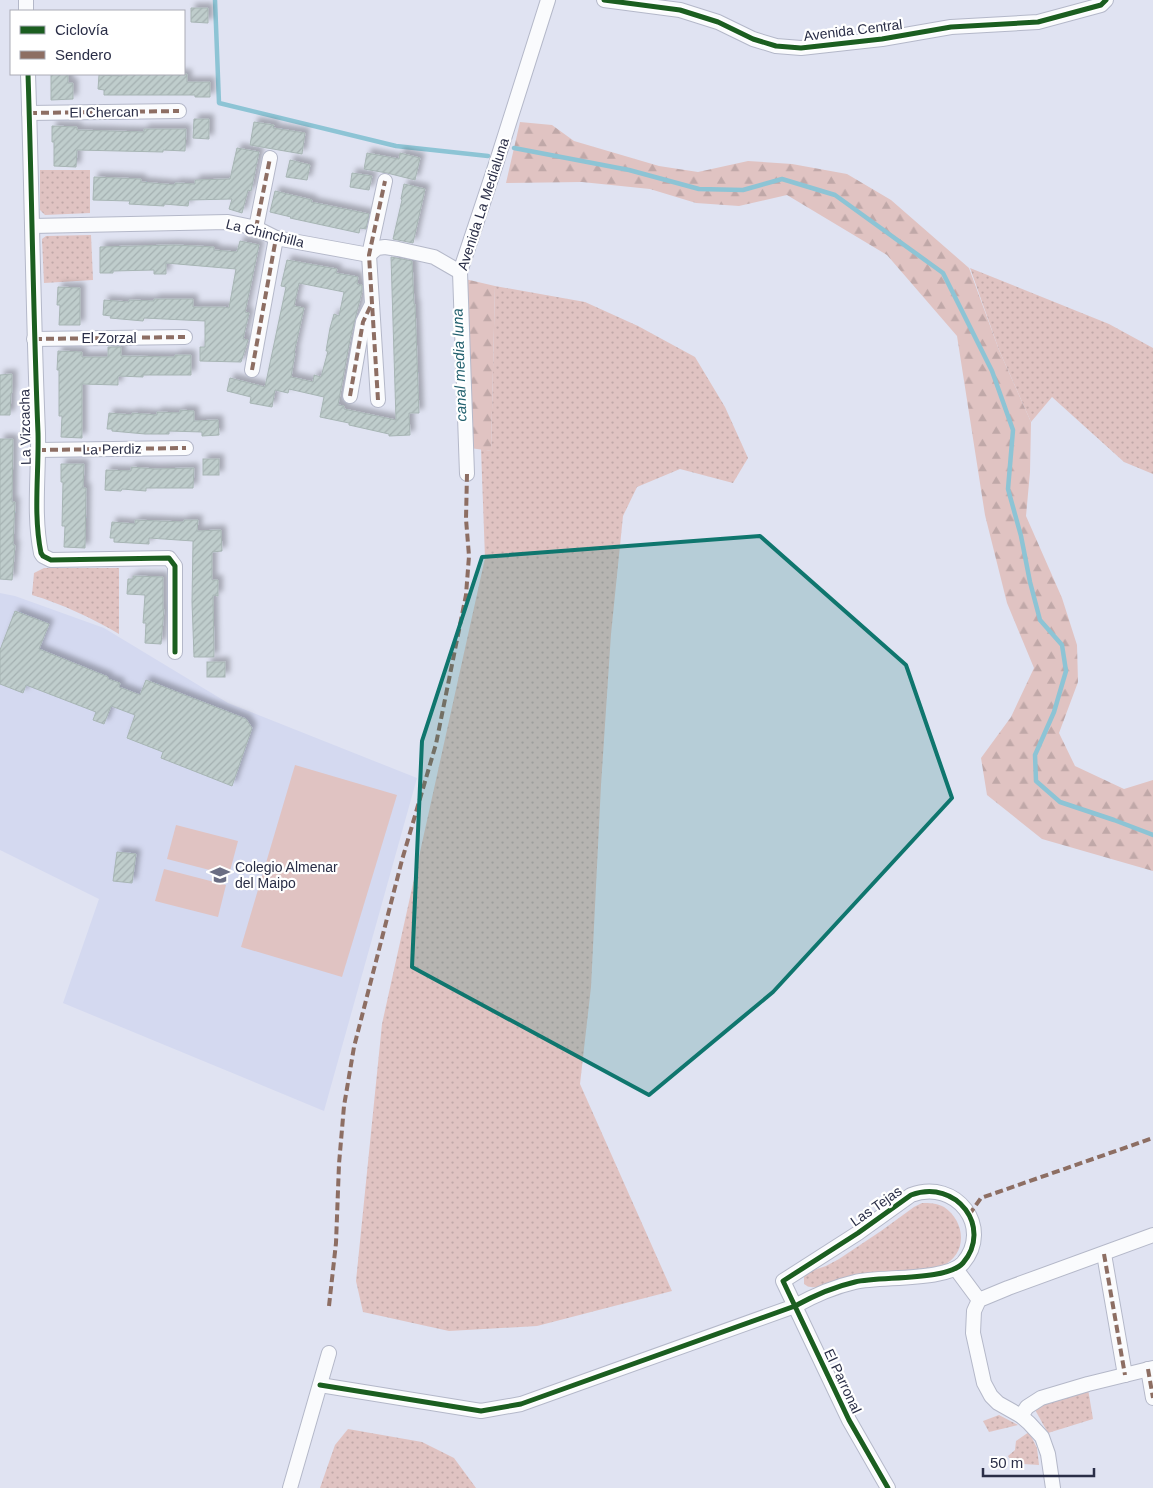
<svg xmlns="http://www.w3.org/2000/svg" width="1153" height="1488" viewBox="0 0 1153 1488" font-family="Helvetica,sans-serif">
<defs>
<pattern id="grass-dots" width="8" height="8" patternUnits="userSpaceOnUse" patternTransform="scale(1.25)"><rect width="8" height="8" fill="#e0c3c2"/><path d="M2 2h.1M6 6h.1" fill="none" stroke="#c0a8a8" stroke-width="1.8" stroke-linecap="round"/></pattern>
<pattern id="forest-firs" width="22" height="20" patternUnits="userSpaceOnUse" patternTransform="scale(1.25)"><rect width="22" height="20" fill="#e0c3c2"/><path d="M5 1l3.5 6h-7zM16 11l3.5 6h-7z" fill="#c0a8a8"/></pattern>
<pattern id="building-hatch" width="6" height="6" patternUnits="userSpaceOnUse" patternTransform="scale(1.25)"><rect width="6" height="6" fill="#bfcdcc"/><path d="M-1 1l2-2M0 6l6-6M5 7l2-2" fill="none" stroke="#a4b0b1"/></pattern>
<filter id="shadow"><feDropShadow dx="4.5" dy="-4.5" stdDeviation="2.5" flood-color="#0004"/></filter>
</defs>
<rect width="100%" height="100%" fill="#e0e3f2"/>
<polygon fill="#d4d9f0" points="0,593 15,596 104,628 228,703 417,778 324,1111 63,1003 99,899 0,850"/>
<g fill="url(#grass-dots)">
<polygon points="40,170 90,170 90,213 45,215 40,210"/>
<polygon points="91,235 93,280 44,283 42,239 46,236"/>
<polygon points="970,268 1109,324 1153,348 1153,474 1124,462 1052,397 1031,422 999,350"/>
<polygon points="495,286 585,302 638,326 695,357 725,407 748,458 733,483 680,469 637,487 623,516 611,634 601,785 591,987 580,1084 672,1291 537,1326 449,1331 363,1312 356,1281 382,1024 485,558 481,449 491,451"/>
<path d="M44,568H119V634C92,618 62,604 32,595L34,573Z"/>
<path d="M922,1203C929,1203 937,1203 944,1207C966,1222 968,1254 942,1266C929,1272 911,1271 897,1271C884,1271 871,1272 859,1275C847,1278 821,1289 811,1287C808,1287 807,1286 804,1284V1277L808,1272L826,1266L839,1259L881,1231L914,1207Z"/>
<polygon points="1088,1389 1093,1419 1048,1433 1034,1408"/>
<polygon points="999,1415 1018,1425 989,1432 983,1421"/>
<polygon points="348,1429 422,1442 454,1458 476,1488 320,1488 335,1445"/>
<polygon points="1029,1432 1037,1448 1039,1465 1023,1464 1015,1468 1008,1456 1015,1450 1016,1441"/>
</g>
<g fill="url(#forest-firs)">
<polygon points="520,122 552,125 574,141 659,166 698,172 748,161 792,164 847,174 891,200 969,268 999,350 1031,422 1030,472 1026,516 1062,598 1077,645 1078,682 1059,733 1075,766 1124,789 1153,780 1153,871 1042,839 987,795 981,758 1011,717 1034,668 1007,603 985,515 957,336 887,255 787,195 739,206 696,203 650,189 582,182 506,183"/>
<polygon points="465,279 495,286 491,451 470,448"/>
</g>
<g fill="#e0c3c2">
<polygon points="295,765 397,795 342,977 241,947"/>
<polygon points="176,825 238,841 229,875 167,859"/>
<polygon points="164,869 226,885 218,917 155,901"/>
</g>
<g fill="none" stroke-linecap="round" stroke-linejoin="round">
<g stroke="#8dc4d5" stroke-width="4.5">
<polyline points="215,0 219,103 396,146 488,156"/>
<polyline points="514,148 629,170 699,189 743,190 782,179 835,195 943,273 992,371 1013,430 1008,489 1021,536 1030,582 1040,620 1062,645 1066,671 1054,712 1035,755 1036,781 1060,802 1114,820 1153,835"/>
</g>
</g>
<g fill="url(#building-hatch)" stroke="#a7b5b4" fill-rule="evenodd" filter="url(#shadow)">
<polygon points="191,8 208,8 208,23 191,22"/>
<polygon points="51,74 68,74 68,83 73,83 73,99 51,100"/>
<polygon points="122,74 187,74 187,82 210,82 210,97 195,97 195,95 104,95 104,90 98,89 99,75 122,76"/>
<polygon points="194,119 209,119 209,139 193,138"/>
<polygon points="254,122 274,125 273,128 305,133 302,154 250,145"/>
<polygon points="52,126 77,127 77,130 144,132 144,129 186,129 185,151 163,150 163,152 77,150 76,167 54,166 54,142 52,142"/>
<polygon points="237,148 259,152 251,191 248,190 242,213 229,209 232,199 189,200 188,206 164,204 164,206 129,204 130,201 93,200 94,177 141,179 141,182 175,185 175,183 195,184 195,180 230,179"/>
<polygon points="367,153 399,159 400,153 420,158 415,180 387,173 364,169"/>
<polygon points="290,160 310,165 307,180 286,177"/>
<polygon points="352,173 372,176 369,190 350,187"/>
<polygon points="404,184 425,189 413,243 393,239 402,200 401,199"/>
<polygon points="275,191 312,200 311,202 369,214 366,229 360,228 359,233 290,218 291,217 270,212"/>
<polygon points="240,241 259,245 245,312 249,313 243,339 248,340 241,362 200,361 200,347 205,347 205,321 144,318 143,321 110,318 111,316 103,315 104,300 129,302 129,300 154,301 154,299 193,299 193,307 223,307 229,308 236,269 166,263 166,274 154,274 154,270 113,271 113,273 100,273 100,247 174,245 214,247 214,250 237,252"/>
<path d="M391,257L412,261L414,304H415L419,413H409L410,435L389,436V434L349,425V423L320,417L324,397L289,389L288,393L275,390L272,407L250,403L251,397L227,391L230,378L265,387L286,287L281,286L287,260L337,269L336,273L358,277L357,284L362,285V291L350,339L338,405L344,406V409L396,420ZM299,283L344,292L339,316L334,314L330,328L326,351H328L321,377L314,375L313,382L291,377L295,353H294L304,308L294,306Z"/>
<polygon points="58,287 80,288 80,325 59,325 60,305 57,305"/>
<polygon points="108,347 121,347 121,356 175,357 175,355 191,355 191,375 143,375 143,377 118,376 118,385 82,384 82,438 61,437 62,416 59,416 59,370 57,370 58,351 82,352 82,357 108,357"/>
<polygon points="12,374 12,393 11,393 10,415 0,415 0,375"/>
<polygon points="180,410 194,411 194,421 218,420 219,435 202,436 202,432 169,431 169,434 145,434 112,431 112,429 107,429 109,413 132,415 132,413 157,415 157,412 180,413"/>
<polygon points="0,439 13,439 12,502 15,502 13,545 15,545 12,580 0,579"/>
<rect x="203" y="459" width="16" height="16"/>
<polygon points="61,464 84,464 83,488 86,488 85,548 64,547 65,526 62,526 63,482 61,482"/>
<polygon points="131,467 155,469 194,468 193,488 146,488 146,491 122,489 121,491 105,490 106,470 131,471"/>
<polygon points="135,520 184,522 184,520 198,520 197,531 221,530 222,551 212,552 212,580 218,580 218,596 213,595 214,657 194,657 192,602 193,541 149,538 149,544 114,542 114,538 110,538 112,522 135,524"/>
<polygon points="133,576 163,577 163,609 164,609 161,644 145,643 146,623 143,623 145,595 127,594 128,579 133,579"/>
<polygon points="15,611 49,624 39,649 108,677 108,679 120,683 119,687 140,695 146,680 246,719 252,728 232,786 161,758 163,752 127,738 135,715 111,706 104,724 93,720 96,712 26,685 23,693 0,684 0,650"/>
<rect x="207" y="662" width="18" height="15"/>
<polygon points="117,852 136,854 132,883 113,881"/>
</g>
<g fill="none" stroke-linecap="round" stroke-linejoin="round">
<defs>
<g id="street">
<polyline points="26,0 26,11"/>
<polyline points="604,0 680,10 718,22 753,39 776,46 801,48 882,39 951,27 1038,22 1101,5 1106,0"/>
<path d="M28,74C32,193 33,313 38,433C39,473 33,514 41,553L43,556L51,560L169,558L175,566V652"/>
<polyline points="29,113 179,111"/>
<polyline points="32,226 228,222 256,228 276,238 369,255 377,248 385,247 398,249 434,257 460,272"/>
<polyline points="256,228 270,158"/>
<polyline points="34,339 185,337"/>
<polyline points="252,370 276,238"/>
<polyline points="350,396 363,322 372,304"/>
<polyline points="378,400 369,255 385,181"/>
<polyline points="38,450 186,448"/>
<polyline points="467,474 460,272 496,164 548,0"/>
<polyline points="1104,1254 1125,1375"/>
<polyline points="956,1269 979,1300"/>
<polyline points="1148,1369 1153,1398"/>
<path d="M320,1385L481,1411L521,1404L795,1306C815,1295 833,1287 855,1282C881,1276 947,1281 963,1263C993,1228 957,1178 911,1195L858,1233L783,1281L849,1420L888,1488"/>
<polyline points="1021,1416 1027,1407 1041,1398 1088,1384 1153,1368"/>
<polyline points="290,1488 329,1353"/>
<polyline points="1053,1488 1048,1454 1042,1437 1029,1423 1021,1416 998,1403 991,1396 984,1383 973,1333 974,1311 979,1300 1008,1288 1153,1235"/>
</g>
</defs>
<use href="#street" stroke="#b4b8c9" stroke-width="16"/>
<use href="#street" stroke="#fafbfd" stroke-width="14"/>
<g stroke="#8d6e63" stroke-width="4" stroke-dasharray="8 4" stroke-linecap="butt">
<polyline points="29,113 179,111"/>
<polyline points="256,228 270,158"/>
<polyline points="34,339 185,337"/>
<polyline points="252,370 276,238"/>
<polyline points="350,396 363,322 371,305"/>
<polyline points="378,400 369,255 385,181"/>
<polyline points="38,450 186,448"/>
<polyline points="969,1215 981,1198 1153,1138"/>
<polyline points="1104,1254 1125,1375"/>
<polyline points="329,1306 336,1243 339,1164 344,1106 354,1047 402,860 436,744 466,595 469,556 466,519 467,474"/>
<polyline points="1148,1369 1153,1398"/>
</g>
<defs>
<g id="cycleway">
<polyline points="604,0 680,10 718,22 753,39 776,46 801,48 882,39 951,27 1038,22 1101,5 1106,0"/>
<path d="M28,74C32,193 33,313 38,433C39,473 33,514 41,553L43,556L51,560L169,558L175,566V652"/>
<path d="M320,1385L481,1411L521,1404L795,1306C815,1295 833,1287 855,1282C881,1276 947,1281 963,1263C993,1228 957,1178 911,1195L858,1233L783,1281L849,1420L888,1488"/>
</g>
</defs>
<use href="#cycleway" stroke="#fff" stroke-width="8"/>
<use href="#cycleway" stroke="#1b5e20" stroke-width="5"/>
</g>
<path fill="#0f766e" fill-opacity="0.2" stroke="#0f766e" stroke-width="4" stroke-linejoin="round" d="M760,536L906,665L952,798L773,992L649,1095L412,967L422,741L482,557Z"/>
<defs>
<symbol id="school-bare" viewBox="-9 -9 18 18"><path d="M0-5L7-2L0 1L-7-2ZM-4 1L0 2.5L4 1V4Q0 6-4 4Z" fill="#6a6d83" stroke="#fff" stroke-width="2.5" paint-order="stroke"/></symbol>
</defs>
<g fill-rule="evenodd">
<use href="#school-bare" x="206" y="861" width="28" height="28"/>
</g>
<g text-anchor="middle" dominant-baseline="central" stroke-width="4.5" stroke-linejoin="round" paint-order="stroke">
<g font-size="14" fill="#2a2e47" stroke="#fff">
<text transform="translate(853 30) rotate(-7)">Avenida Central</text>
<text transform="translate(104 112) rotate(-1)">El Chercan</text>
<text transform="translate(483 204) rotate(-72)">Avenida La Medialuna</text>
<text transform="translate(265 233) rotate(14)">La Chinchilla</text>
<text x="109" y="338">El Zorzal</text>
<text transform="translate(25 427) rotate(-91)">La Vizcacha</text>
<text transform="translate(112 449) rotate(-1)">La Perdiz</text>
<text transform="translate(876 1206) rotate(-35)">Las Tejas</text>
<text transform="translate(843 1381) rotate(65)">El Parronal</text>
</g>
<g font-size="14" fill="#2a2e47" stroke="#fff" text-anchor="start">
<text x="235" y="867">Colegio Almenar<tspan x="235" dy="16">del Maipo</tspan></text>
</g>
<g font-size="15" font-style="italic" fill="#23616f" stroke="#fff">
<text transform="translate(459 365) rotate(-92)">canal media luna</text>
</g>
</g>
<rect x="10" y="10" width="175" height="65" fill="#ffffff" stroke="#aaabb5"/>
<rect x="20" y="26" width="25" height="8" fill="#1b5e20" stroke="#aaabb5"/>
<text x="55" y="35" font-size="15" fill="#2a2e47">Ciclovía</text>
<rect x="20" y="51" width="25" height="8" fill="#8d6e63" stroke="#aaabb5"/>
<text x="55" y="60" font-size="15" fill="#2a2e47">Sendero</text>
<path d="M983 1468v8h111v-8" fill="none" stroke="#2a2e47" stroke-width="2.5"/>
<text x="990" y="1468" font-size="15" fill="#2a2e47" stroke="#ffffff" stroke-width="4" paint-order="stroke">50 m</text>
</svg>
